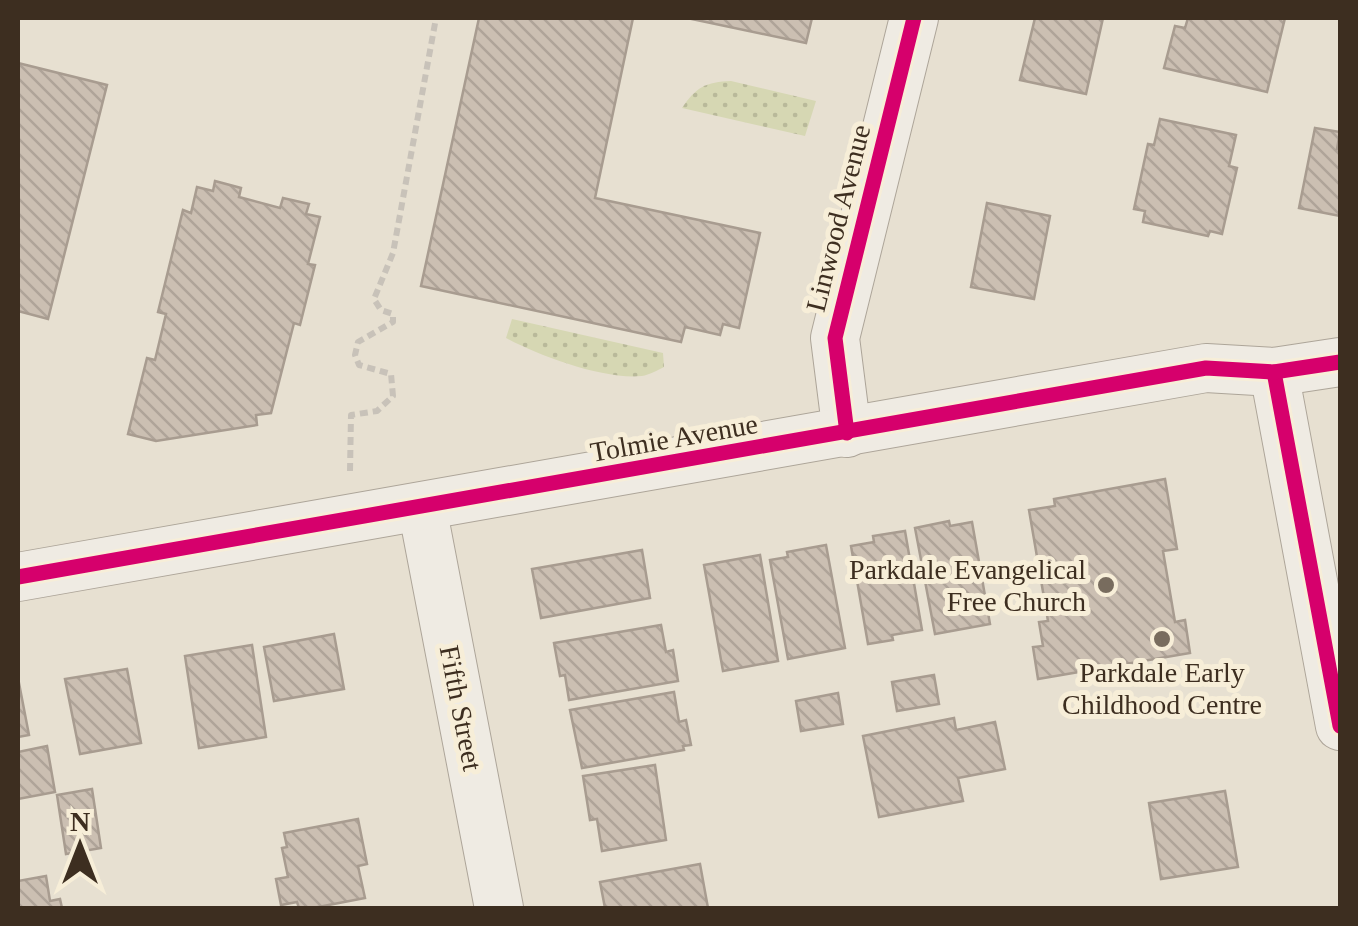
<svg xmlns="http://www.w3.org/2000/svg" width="1358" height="926" viewBox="0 0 1358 926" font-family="Georgia,serif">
<defs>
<pattern id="garden-dots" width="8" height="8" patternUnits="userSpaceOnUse" patternTransform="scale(2.5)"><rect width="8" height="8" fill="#d6d7b3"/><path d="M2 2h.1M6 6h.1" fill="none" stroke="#b9b99a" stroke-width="1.8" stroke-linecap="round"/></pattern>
<pattern id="building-back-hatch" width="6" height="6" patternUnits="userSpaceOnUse" patternTransform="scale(2.5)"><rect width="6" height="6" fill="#cbbfb2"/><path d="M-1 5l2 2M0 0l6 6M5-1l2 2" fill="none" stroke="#afa499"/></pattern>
</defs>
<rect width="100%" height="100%" fill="#e7e0d1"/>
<g fill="url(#garden-dots)">
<path d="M731,81L816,101L805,136L682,108C696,87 706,82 731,81Z"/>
<path d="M512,319L663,353L664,367C658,370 649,375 642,376C604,380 539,356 506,338Z"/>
</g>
<g fill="url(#building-back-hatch)" stroke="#a89c90" stroke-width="2.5">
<polygon points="479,18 633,18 595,198 760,233 739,328 723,324 720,335 685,327 681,342 421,286"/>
<polygon points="687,18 812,18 806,43"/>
<polygon points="1035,18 1103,18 1086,94 1020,80"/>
<polygon points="1188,18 1285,18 1267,92 1164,68 1175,26 1185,28"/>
<polygon points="18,63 107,85 48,319 18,311"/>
<polygon points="1160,119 1236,135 1229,166 1237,168 1222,234 1210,231 1208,236 1143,222 1145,211 1134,209 1148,144 1154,145"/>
<polygon points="1315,128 1340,132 1337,149 1340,150 1340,216 1299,208"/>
<polygon points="215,181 241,188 239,197 280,208 283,198 309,204 306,214 320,217 308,264 315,265 300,325 294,323 271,413 256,415 257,425 156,441 128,434 147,358 155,360 166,314 158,312 183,210 191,213 197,187 213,191"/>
<polygon points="987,203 1050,216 1034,299 971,287"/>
<polygon points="1165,479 1177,549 1163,551 1175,622 1185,620 1190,653 1038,679 1033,647 1043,646 1039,622 1048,621 1029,510 1055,506 1054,499"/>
<polygon points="949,521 950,526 972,522 990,624 935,634 915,528"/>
<polygon points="905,531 922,630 892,635 893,640 868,644 851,546 874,542 873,536"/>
<polygon points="826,545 845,648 788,659 770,560 788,557 787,552"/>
<polygon points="642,550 650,598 541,618 532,569"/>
<polygon points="760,555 778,661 723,671 704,565"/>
<polygon points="661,625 666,652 673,650 678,681 569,700 565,675 560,676 554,643"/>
<polygon points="334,634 344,689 274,701 264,647"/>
<polygon points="252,645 266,737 199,748 185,656"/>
<polygon points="127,669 141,743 80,754 65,679"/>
<polygon points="934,675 939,704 897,711 892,682"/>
<polygon points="18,678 29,735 18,737"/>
<polygon points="674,692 679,722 686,720 691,745 683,746 684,750 582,768 570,710"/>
<polygon points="838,693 843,724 801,731 796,701"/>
<polygon points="954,718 956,730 995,722 1005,769 958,778 963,801 879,817 863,736"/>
<polygon points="47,746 55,792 18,799 18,752"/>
<polygon points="655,765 666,840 602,851 597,819 590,820 583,776"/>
<polygon points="92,789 101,848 66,854 57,795"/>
<polygon points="1225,791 1238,867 1161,879 1149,803"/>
<polygon points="358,819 367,864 358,866 365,898 313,908 299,908 297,902 281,905 276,879 288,877 282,848 287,847 284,833"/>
<polygon points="700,864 708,908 605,908 600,882"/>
<polygon points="46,876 50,901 60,899 62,908 18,908 18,881"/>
</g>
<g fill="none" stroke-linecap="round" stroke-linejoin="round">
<defs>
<g id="minor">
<polyline points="1274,372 1340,726"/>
<polyline points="847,433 835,338 914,18"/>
<polyline points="422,507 499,908"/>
<polyline points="18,577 1206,368 1274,372 1340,362"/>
</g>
</defs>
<use href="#minor" stroke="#ada599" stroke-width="50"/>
<polyline stroke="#c8c2b9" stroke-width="6" stroke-dasharray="8 5" stroke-linecap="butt" points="350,471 351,415 377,411 393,396 391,374 359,365 355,355 358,342 393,322 393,314 381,310 374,299 393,253 436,18"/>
<use href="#minor" stroke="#efebe3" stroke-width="48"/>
<defs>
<g id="cycleway">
<polyline points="1274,372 1340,726"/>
<polyline points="847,433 835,338 914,18"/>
<polyline points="18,577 1206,368 1274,372 1340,362"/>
</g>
</defs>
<use href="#cycleway" stroke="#f7eed8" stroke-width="21"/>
<use href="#cycleway" stroke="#d6006c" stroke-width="15"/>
</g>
<g fill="#786c5e" stroke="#f7eed8" stroke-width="4">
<circle cx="1106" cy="585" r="10"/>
<circle cx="1162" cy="639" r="10"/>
</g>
<g text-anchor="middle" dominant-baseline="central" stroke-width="10" stroke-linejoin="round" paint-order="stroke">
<g font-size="28" fill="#3d2e20" stroke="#f7eed8">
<text transform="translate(838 218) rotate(-76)">Linwood Avenue</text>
<text transform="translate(674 438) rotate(-10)">Tolmie Avenue</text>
<text transform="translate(461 708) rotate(79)">Fifth Street</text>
</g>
<g font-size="28" fill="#3d2e20" stroke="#f7eed8" text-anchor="end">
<text x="1086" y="569">Parkdale Evangelical<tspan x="1086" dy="32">Free Church</tspan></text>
<text x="1162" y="672" text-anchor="middle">Parkdale Early<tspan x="1162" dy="32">Childhood Centre</tspan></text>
</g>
</g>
<rect width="1358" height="926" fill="none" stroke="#3d2e20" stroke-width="40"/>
<g transform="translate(80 846)" stroke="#f7eed8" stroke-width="8" paint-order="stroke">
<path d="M0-8L18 38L0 25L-18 38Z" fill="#3d2e20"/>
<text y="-15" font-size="28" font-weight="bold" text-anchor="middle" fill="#3d2e20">N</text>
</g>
</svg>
